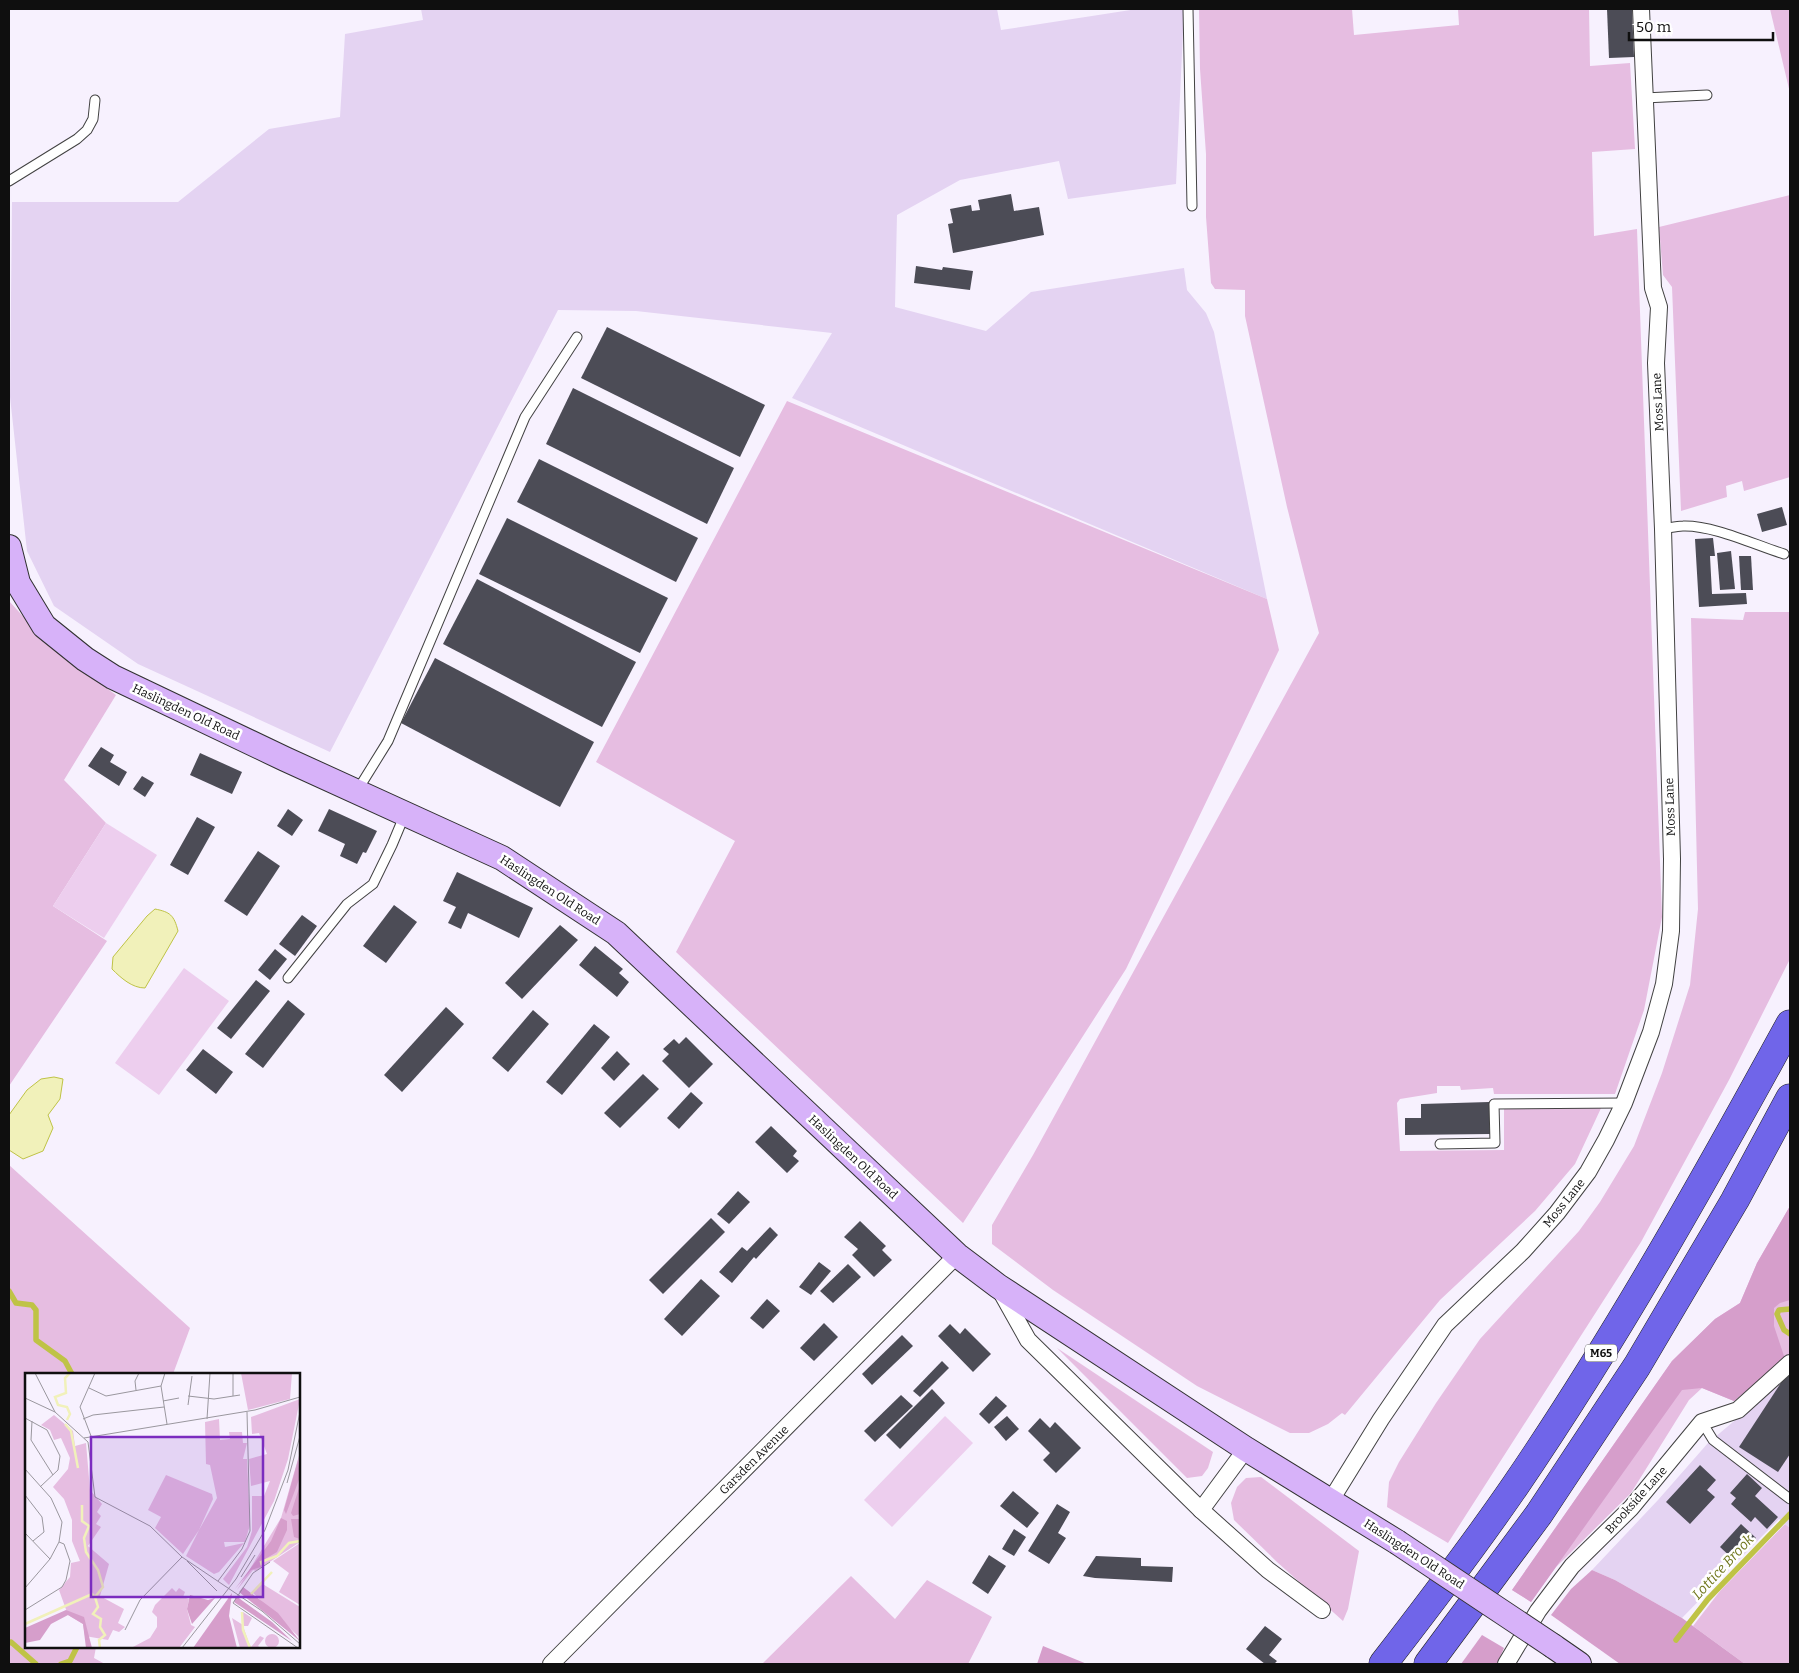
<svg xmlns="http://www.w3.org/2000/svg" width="1799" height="1673" viewBox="0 0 1799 1673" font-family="Bitter,serif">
<rect width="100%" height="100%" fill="#f7f1fe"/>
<g fill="#e4d3f2">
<polygon points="421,9 997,9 1001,30 1137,9 1184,9 1176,184 1068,199 1059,161 960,180 897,215 895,307 986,331 1031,292 1184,268 1187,290 1206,313 1214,332 1267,599 792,398 832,333 636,311 558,310 330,752 138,664 54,606 27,551 10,397 12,202 178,202 269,129 340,117 345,34 423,20"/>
<polygon points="1790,1374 1790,1528 1779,1519 1682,1618 1615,1580 1592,1570 1658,1500 1708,1443"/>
</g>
<g fill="#e6bde1">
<polygon points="1199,9 1352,9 1354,35 1459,25 1458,9 1589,9 1590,66 1630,63 1635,149 1592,152 1594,236 1637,229 1662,917 1644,1010 1615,1094 1494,1094 1493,1088 1461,1090 1460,1086 1437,1086 1437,1093 1400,1099 1397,1103 1400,1151 1504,1150 1504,1108 1602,1106 1575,1164 1535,1211 1440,1300 1345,1415 1342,1413 1328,1424 1309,1433 1290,1433 1197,1386 1053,1290 992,1244 992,1225 1033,1155 1319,633 1287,507 1245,316 1245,290 1215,289 1211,283 1206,217 1206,154 1200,69"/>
<polygon points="1770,9 1790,9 1790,93"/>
<polygon points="1790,195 1790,477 1744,491 1742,481 1726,486 1727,497 1681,511 1672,287 1663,275 1659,227"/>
<polygon points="787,401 1267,599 1279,650 1126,969 963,1223 676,952 735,841 596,762"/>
<polygon points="9,601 52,648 116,695 64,780 106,823 53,906 107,941 9,1086"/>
<polygon points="1745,612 1790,612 1790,959 1729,1080 1641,1242 1448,1543 1387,1507 1389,1482 1399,1462 1436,1403 1480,1339 1579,1231 1600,1202 1634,1146 1662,1073 1690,985 1698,909 1691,618 1743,620"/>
<polygon points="9,1165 190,1328 173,1374 26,1374 26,1647 96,1647 94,1658 105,1664 9,1664"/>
<polygon points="1790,1206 1790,1354 1734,1401 1702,1388 1689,1400 1631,1493 1556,1567 1531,1602 1512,1590 1672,1361 1715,1319 1740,1303 1757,1263"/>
<polygon points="1057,1348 1213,1452 1208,1468 1202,1476 1187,1478"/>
<polygon points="1261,1477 1359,1551 1348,1609 1343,1621 1277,1562 1234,1520 1231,1503 1237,1487 1246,1478"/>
<polygon points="1785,1524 1790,1528 1790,1664 1745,1664 1693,1626 1720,1591"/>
<polygon points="851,1576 895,1619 927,1580 992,1617 968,1664 762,1664"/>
</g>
<g fill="#d69ecb">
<polygon points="1790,1206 1790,1300 1780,1303 1774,1308 1774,1326 1785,1359 1734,1401 1702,1388 1682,1390 1531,1602 1512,1590 1672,1361 1715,1319 1740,1303 1757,1263"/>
<polygon points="1592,1570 1615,1580 1682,1618 1745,1664 1620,1664 1551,1615 1571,1589"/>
<polygon points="1482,1635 1504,1648 1497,1664 1461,1664"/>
<polygon points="1043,1646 1087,1664 1037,1664"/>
</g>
<g fill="#edceee">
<polygon points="106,823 157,855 104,938 53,906"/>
<polygon points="184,968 229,1001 159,1095 115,1063"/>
<polygon points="945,1416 973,1443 892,1527 864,1500"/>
</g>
<g fill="#f1f1ba" stroke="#bfc346">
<path d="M155,909C170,912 174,915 178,931L145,988C132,988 121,978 112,969L113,957L147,916Z"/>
<polygon points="54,1077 63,1079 60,1099 48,1115 53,1128 43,1151 23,1159 9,1150 9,1115 27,1090 41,1079"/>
</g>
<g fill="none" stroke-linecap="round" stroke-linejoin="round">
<g stroke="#bfc346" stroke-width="5.5">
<polyline points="9,1291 16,1303 32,1305 36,1310 36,1340 65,1361 72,1374"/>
<polyline points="1790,1309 1779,1310 1777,1314 1784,1330 1790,1334"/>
<polyline points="1676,1640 1708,1599 1790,1514"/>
<polyline points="9,1643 11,1642 36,1664"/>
<polyline points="61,1664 70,1661 77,1647"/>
</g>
</g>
<g fill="#4c4c56">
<polygon points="1607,9 1632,9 1634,57 1609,58"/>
<polygon points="1011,194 1014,211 1039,207 1044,235 953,253 948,224 953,223 950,209 971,205 972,211 980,210 978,200"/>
<polygon points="916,266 942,270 943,267 973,271 970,290 914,283"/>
<polygon points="607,327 765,405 740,457 581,378"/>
<polygon points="573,388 734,468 707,524 546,444"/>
<polygon points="539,459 698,538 676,582 517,502"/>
<polygon points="1782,507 1787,525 1762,532 1757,514"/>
<polygon points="507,518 668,598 640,653 479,574"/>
<polygon points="1713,538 1715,556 1710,556 1712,594 1746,593 1747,604 1699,607 1695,539"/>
<polygon points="1731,551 1735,589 1720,590 1717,553"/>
<polygon points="1739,556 1751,556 1753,590 1741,590"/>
<polygon points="477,579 636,662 602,727 443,644"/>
<polygon points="435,658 594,742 560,807 401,723"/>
<polygon points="101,747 114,755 110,762 127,772 119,786 88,766"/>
<polygon points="200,753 242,772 232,794 190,775"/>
<polygon points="142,776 154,783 145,797 133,789"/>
<polygon points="288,809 303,820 292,836 277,826"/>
<polygon points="329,809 377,831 366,853 363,852 357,864 340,856 345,844 318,831"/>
<polygon points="197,817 215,827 188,875 170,865"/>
<polygon points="258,851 280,866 247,916 224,901"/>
<polygon points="457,872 533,908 519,938 468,913 461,929 448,923 456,907 443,901"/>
<polygon points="394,905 417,922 386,963 363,946"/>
<polygon points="302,915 317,926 295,956 279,944"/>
<polygon points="560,925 578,940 522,999 505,983"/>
<polygon points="595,946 623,969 619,973 629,982 617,997 579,965"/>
<polygon points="275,949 287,959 270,980 258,970"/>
<polygon points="256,980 270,991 231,1039 217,1028"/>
<polygon points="288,1000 305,1014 263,1068 245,1054"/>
<polygon points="446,1007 464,1024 402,1092 384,1075"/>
<polygon points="533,1010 549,1024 508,1072 492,1058"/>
<polygon points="594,1024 610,1037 562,1095 546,1082"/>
<polygon points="686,1037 713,1064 689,1088 662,1061 669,1054 663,1049 674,1039 679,1044"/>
<polygon points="203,1049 233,1072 216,1094 186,1070"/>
<polygon points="617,1051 630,1064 614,1081 601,1068"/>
<polygon points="643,1074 659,1089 620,1128 604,1113"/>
<polygon points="691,1092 703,1103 679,1129 667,1118"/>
<polygon points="1489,1102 1490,1134 1405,1135 1405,1118 1421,1118 1421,1104"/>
<polygon points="771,1126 797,1151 793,1156 799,1161 787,1173 755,1142"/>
<polygon points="738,1191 750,1202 729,1224 717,1214"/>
<polygon points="711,1218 725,1232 663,1294 649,1280"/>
<polygon points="860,1221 886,1246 882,1250 892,1260 874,1277 852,1255 858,1249 844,1237"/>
<polygon points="770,1227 778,1235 756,1259 754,1257 732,1283 719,1272 742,1247 747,1251"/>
<polygon points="819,1262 831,1271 811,1295 799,1287"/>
<polygon points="848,1264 861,1277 833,1303 820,1291"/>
<polygon points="701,1279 720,1296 682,1336 664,1319"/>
<polygon points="767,1299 780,1311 763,1329 750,1318"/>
<polygon points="824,1323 838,1337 814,1361 800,1348"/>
<polygon points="950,1324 960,1334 965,1328 991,1354 973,1372 938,1336"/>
<polygon points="902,1335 913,1346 872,1385 862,1374"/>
<polygon points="942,1361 949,1368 920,1397 913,1391"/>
<polygon points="1788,1372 1790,1373 1790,1454 1778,1472 1739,1447"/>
<polygon points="932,1389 945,1403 900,1449 886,1435"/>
<polygon points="901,1395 913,1406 875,1442 864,1431"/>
<polygon points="996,1396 1007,1406 989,1424 979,1414"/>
<polygon points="1007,1416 1019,1429 1006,1441 994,1427"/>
<polygon points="1040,1418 1050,1428 1055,1422 1081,1448 1056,1473 1043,1460 1050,1453 1028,1431"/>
<polygon points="1700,1465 1716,1480 1707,1490 1715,1497 1690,1524 1666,1502"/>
<polygon points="1747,1474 1762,1488 1755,1496 1778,1517 1767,1529 1755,1517 1751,1522 1731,1504 1736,1498 1730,1493"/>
<polygon points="1013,1491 1039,1513 1027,1528 1000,1506"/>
<polygon points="1057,1504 1070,1512 1058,1533 1066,1538 1049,1564 1028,1551"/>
<polygon points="1741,1524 1756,1538 1735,1561 1720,1547"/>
<polygon points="1014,1529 1026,1537 1014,1556 1002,1549"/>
<polygon points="989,1555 1006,1566 988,1594 972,1583"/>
<polygon points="1096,1556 1141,1558 1141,1566 1173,1567 1172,1582 1095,1578 1083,1576"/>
<polygon points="1265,1626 1282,1639 1269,1655 1277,1661 1274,1664 1265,1664 1246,1649"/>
</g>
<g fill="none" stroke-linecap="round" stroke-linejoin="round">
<defs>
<g id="lane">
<polyline points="1188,9 1192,206"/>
<polyline points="1644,98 1707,95"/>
<polyline points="9,181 77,139 87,130 93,119 95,100"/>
<path d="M1663,529C1670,528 1676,526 1683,526C1713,525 1755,545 1784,554"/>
<polyline points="357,791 388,741 525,417 577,337"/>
<polyline points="288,978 347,904 373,884 392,845 405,814"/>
<polyline points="1440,1144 1495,1143 1494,1104 1624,1103"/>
<polyline points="1702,1422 1713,1440 1790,1499"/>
</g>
<g id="street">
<polyline points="1000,1290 1028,1340 1201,1510 1268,1570 1322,1610"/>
<polyline points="1331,1500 1381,1419 1445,1325 1523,1251 1557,1213 1588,1172 1606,1140 1624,1103 1651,1032 1664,984 1671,931 1672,859 1663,529 1656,363 1659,307 1653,288 1641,9"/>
<polyline points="1201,1510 1246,1449"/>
<polyline points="551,1664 957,1255"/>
<polyline points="1506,1664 1538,1611 1572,1566 1631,1508 1702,1422 1738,1410 1790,1363"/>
</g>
<g id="secondary">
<polyline points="9,547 18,583 44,626 85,659 113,677 285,759 502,858 616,933 957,1255 998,1286 1246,1449 1397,1542"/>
<polyline points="1553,1646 1579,1664"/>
</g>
<g id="highway">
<path d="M1383,1664C1428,1606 1473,1547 1515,1486C1616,1338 1704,1181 1790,1024"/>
<polyline points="1428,1664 1539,1514 1637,1366 1735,1200 1790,1098"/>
</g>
</defs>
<use href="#lane" stroke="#424242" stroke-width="11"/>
<use href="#street" stroke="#424242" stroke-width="18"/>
<use href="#secondary" stroke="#313131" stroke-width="26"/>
<use href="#highway" stroke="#202020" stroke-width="29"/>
<use href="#lane" stroke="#fff" stroke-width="9"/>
<use href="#street" stroke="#fff" stroke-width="16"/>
<use href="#secondary" stroke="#d7b2f9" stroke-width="24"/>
<use href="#highway" stroke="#7065e9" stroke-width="28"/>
<defs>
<polyline id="secondary-bridge" points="1397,1542 1553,1646"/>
</defs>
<use href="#secondary-bridge" stroke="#313131" stroke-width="26" stroke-linecap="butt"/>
<use href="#secondary-bridge" stroke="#d7b2f9" stroke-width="24"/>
</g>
<g text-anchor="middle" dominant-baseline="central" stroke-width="5" stroke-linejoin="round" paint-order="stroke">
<rect fill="#fff" stroke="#575757" stroke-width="1" x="1585" y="1344.5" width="32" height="17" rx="4"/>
<g font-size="11" font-weight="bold" fill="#0f0f0f">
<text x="1601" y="1353">M65</text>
</g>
<g font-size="12" fill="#0f0f0f" stroke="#fff">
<text transform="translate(1658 402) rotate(-93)">Moss Lane</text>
<text transform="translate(186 712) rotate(25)">Haslingden Old Road</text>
<text transform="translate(1670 807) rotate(-92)">Moss Lane</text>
<text transform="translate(550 890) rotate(33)">Haslingden Old Road</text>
<text transform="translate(853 1157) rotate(43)">Haslingden Old Road</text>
<text transform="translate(1564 1203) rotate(-51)">Moss Lane</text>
<text transform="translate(754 1460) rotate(-45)">Garsden Avenue</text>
<text transform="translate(1636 1500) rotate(-48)">Brookside Lane</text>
<text transform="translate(1414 1554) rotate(33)">Haslingden Old Road</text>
</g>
<g font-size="14" font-style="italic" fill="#70761d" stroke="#fff">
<text transform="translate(1723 1567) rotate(-47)">Lottice Brook</text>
</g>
</g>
<g transform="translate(25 1373)">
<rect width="275" height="275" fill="#f7f1fe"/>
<path d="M216,0H267L265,26L223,37ZM275,26L263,86L249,128L204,212L198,206L222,174L227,158V123H239L245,108L226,113L224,86L242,81L234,60L227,61L226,44ZM29,42L48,58L50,73L61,70L65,117L77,131L72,139L76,143L71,151L76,154L63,173L84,191L75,223L99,236L93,250L100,254L94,259L88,257L83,267L60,263L58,251L43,242L34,217L45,204L46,190L55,188L47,168V147L39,126L28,114L43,96L45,85L36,65L29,67L25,57L16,52ZM194,46L195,67L205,66L204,59H217L218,70H222L218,86H222L225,152L220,169H199L200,174L219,170L194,199L189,201L161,183L174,157L158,181L130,155L136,144L123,137L141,102L187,121L188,126L174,157L192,125L185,92L181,91L180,49ZM275,79V169L231,198L228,197L212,217L256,145ZM275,170V232L254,219L264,200L248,188ZM236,210L275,234V265L228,220ZM147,215L151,219L154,215L160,219L158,224L164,226L162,236L166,252L170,254L154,275H106L125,265L132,254V244L127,239L130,232ZM218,239L227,245L223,253H218L224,270L226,274L235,263L239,265L233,273L236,275H215L207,245L218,252ZM240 268a7 7 0 1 1 14 0a7 7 0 1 1-14 0Z" fill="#e6bde1"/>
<path d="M273,87L275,104L261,141L259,137ZM275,112V141L268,143L266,140ZM256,145L262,148V157L252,179L235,189L236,194L226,197L210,216L246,168ZM266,146H275V166L269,164ZM218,214L253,240L275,268L214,219ZM207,220L204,243L212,275H168ZM165,222L183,227L190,225L167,251L162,236ZM211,223L247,249L267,268L209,229ZM41,237L59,244L67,275H61L58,251L43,242L26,251L15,267L0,270V255Z" fill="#d69ecb"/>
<path fill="none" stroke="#f1f1ba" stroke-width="2.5" d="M42,47L45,41L42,34L33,32L30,24L41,20L40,5L45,0M40,51L46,58L53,95M57,132V148L64,153L59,165L61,179L73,197L78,214L70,224L73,234L68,241L76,246L75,254L80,262L74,267L75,275M237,192L236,189L252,183L264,170L275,168M226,221L247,199M217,239L218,257L225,275M0,251L67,221L69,223"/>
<path fill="none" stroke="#9a979e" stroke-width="1" d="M10,0L30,39L63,69L70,124L125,153L157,184L237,238L275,271M140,0L136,13L142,51M64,15L81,23L136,13M111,17L110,8L114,0M163,23L189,26L215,22M208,23V0M0,25L30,39M138,28L154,25M163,32L167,3M0,45L22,57L35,83L33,97L15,114M58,46L68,42L139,34M182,46L185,0M7,48L6,67L28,102M66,63L55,34L70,0M59,65L230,37L275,24M0,96L26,125L37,149L34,169L25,186L0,215M262,110L275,63M0,122L17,144L19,159L8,168M0,160L25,186M162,188L192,218M245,189L228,200L208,230L273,275M216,204L230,182M193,208L217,176L225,158L222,39M0,237L37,214L41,207L45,188L39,171L34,169M100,257L115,227L157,184M157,275L211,206L240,157L263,97L275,39"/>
<path fill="#7b2cbf" fill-opacity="0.15" stroke="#7b2cbf" stroke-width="2.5" d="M66,64H238V224H66Z"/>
<rect width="275" height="275" fill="none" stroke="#0f0f0f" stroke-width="2.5"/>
</g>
<rect width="1799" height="1673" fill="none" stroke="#0f0f0f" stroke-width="20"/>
<path d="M1629 32v8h144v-8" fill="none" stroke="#0f0f0f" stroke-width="2.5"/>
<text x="1636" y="32" font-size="15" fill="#0f0f0f" stroke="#ffffff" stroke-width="4" paint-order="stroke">50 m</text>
</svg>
